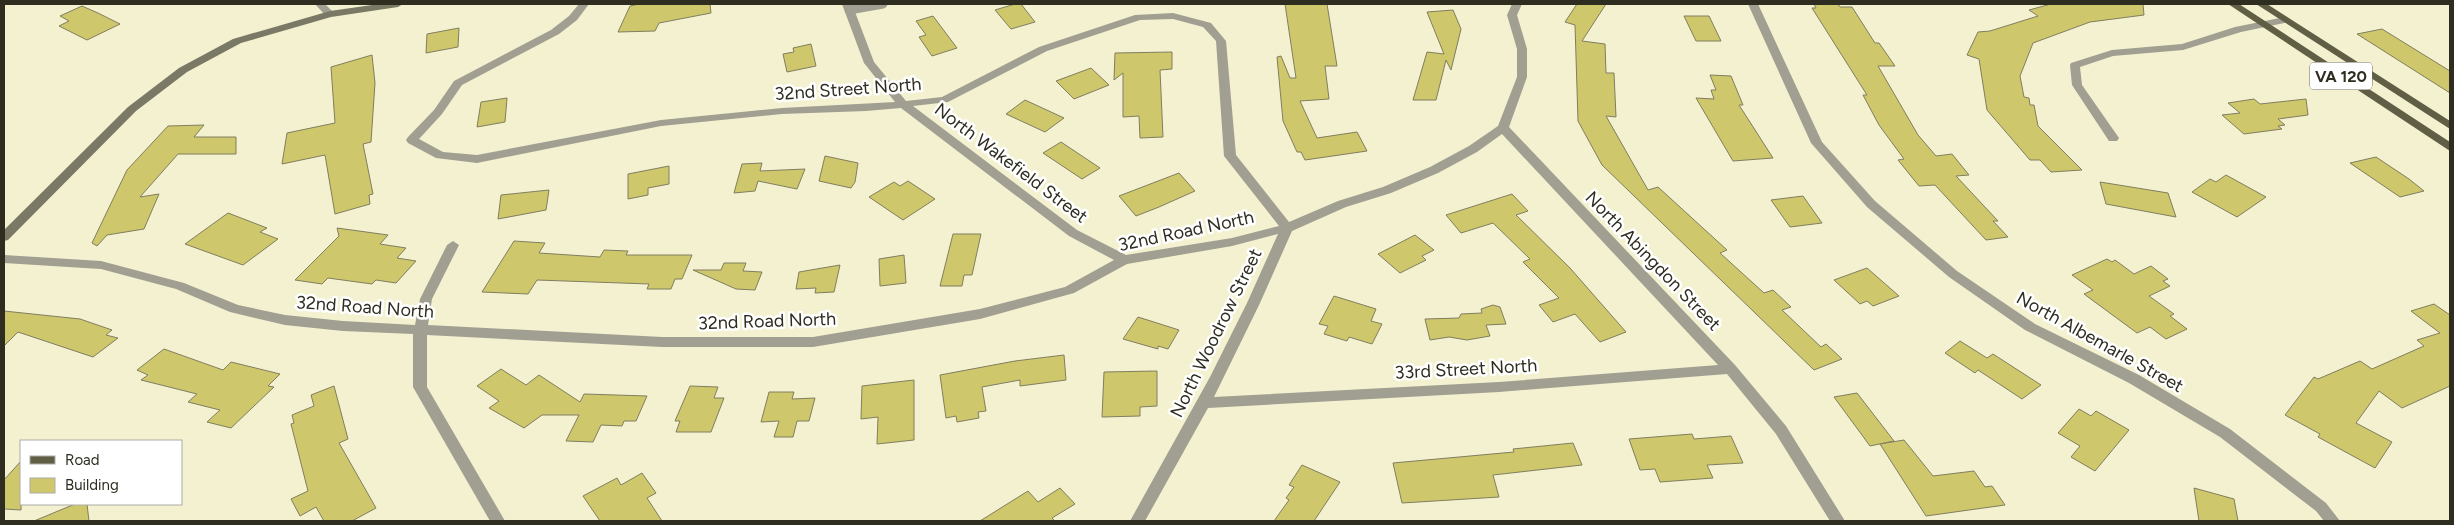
<svg xmlns="http://www.w3.org/2000/svg" width="2454" height="525" viewBox="0 0 2454 525" font-family="Figtree,sans-serif">
<rect width="100%" height="100%" fill="#f3f1cf"/>
<g fill="#cec76b" stroke="#807e60">
<polygon points="639,4 710,4 711,13 659,23 655,31 618,32 630,6"/>
<polygon points="1015,4 1021,4 1035,22 1011,29 995,10"/>
<polygon points="1285,4 1327,4 1337,66 1325,66 1329,99 1300,101 1317,138 1357,132 1367,151 1305,160 1301,152 1297,152 1283,121 1277,57 1281,56 1290,78 1296,78"/>
<polygon points="1577,4 1606,4 1582,41 1605,44 1606,73 1614,73 1616,117 1606,116 1648,190 1658,187 1727,250 1720,253 1764,293 1773,290 1791,307 1782,310 1821,347 1826,344 1842,359 1814,370 1602,165 1578,121 1575,25 1565,22"/>
<polygon points="1814,4 1838,4 1840,7 1852,7 1875,43 1879,43 1895,66 1878,66 1918,135 1936,156 1952,154 1969,175 1956,176 1998,221 1993,221 2008,237 1986,240 1935,185 1919,186 1898,160 1904,159 1879,125 1863,95 1867,95 1812,8 1816,8"/>
<polygon points="2051,4 2143,4 2144,15 2090,22 2033,43 2020,76 2024,97 2029,98 2030,105 2034,105 2038,126 2082,170 2051,172 2040,160 2030,160 1987,110 1979,59 1967,55 1978,32 1990,31 2038,16 2029,10"/>
<polygon points="82,6 98,13 120,24 87,40 59,26 69,21 60,16"/>
<polygon points="1453,10 1461,29 1451,70 1446,60 1436,100 1413,100 1427,52 1444,54 1427,12"/>
<polygon points="933,16 957,48 932,56 919,37 926,35 916,21"/>
<polygon points="1684,16 1709,16 1721,41 1696,41"/>
<polygon points="459,28 458,47 426,53 427,34"/>
<polygon points="2382,29 2450,71 2450,93 2357,34"/>
<polygon points="811,44 816,66 787,72 783,54 794,52 793,48"/>
<polygon points="1172,52 1172,69 1160,70 1163,137 1140,138 1139,116 1123,117 1123,73 1114,80 1115,53"/>
<polygon points="372,55 375,83 371,142 363,144 373,194 369,195 370,204 335,214 325,155 282,164 287,133 335,123 331,67"/>
<polygon points="1091,68 1109,85 1074,99 1056,81"/>
<polygon points="1710,75 1731,76 1743,105 1739,105 1773,158 1733,161 1696,98 1714,99 1711,90 1716,90"/>
<polygon points="507,98 505,122 477,127 481,102"/>
<polygon points="2254,99 2260,104 2306,99 2308,115 2278,119 2285,125 2278,126 2282,129 2244,134 2222,115 2240,113 2228,103"/>
<polygon points="1025,100 1064,118 1045,132 1006,114"/>
<polygon points="204,125 194,137 236,137 236,154 178,154 140,197 159,194 144,229 107,235 97,246 92,243 127,170 168,126"/>
<polygon points="1061,142 1100,168 1082,179 1043,153"/>
<polygon points="825,156 858,163 855,182 851,188 819,181"/>
<polygon points="2376,157 2409,179 2424,191 2400,197 2350,163"/>
<polygon points="762,163 760,171 805,169 797,189 758,181 755,191 734,193 742,164"/>
<polygon points="669,166 669,184 648,188 648,195 628,199 628,174"/>
<polygon points="1179,173 1195,191 1159,207 1136,216 1119,196"/>
<polygon points="2226,175 2266,197 2237,217 2192,192 2210,179 2216,182"/>
<polygon points="908,181 935,199 903,220 869,197 894,182 900,186"/>
<polygon points="2100,182 2168,193 2176,217 2106,204"/>
<polygon points="549,190 546,210 498,219 501,195"/>
<polygon points="1512,194 1528,211 1516,215 1570,268 1626,332 1600,342 1575,314 1553,322 1539,305 1559,298 1523,262 1530,259 1493,223 1461,233 1446,215"/>
<polygon points="1803,196 1822,223 1790,227 1771,200"/>
<polygon points="228,213 267,228 260,232 278,239 243,265 185,244"/>
<polygon points="337,228 388,235 380,244 406,248 397,258 416,261 396,283 376,280 372,284 328,278 322,284 295,280 339,236"/>
<polygon points="953,234 981,234 972,275 964,275 962,286 940,286"/>
<polygon points="1415,235 1434,250 1422,256 1426,260 1400,273 1378,254"/>
<polygon points="514,241 545,243 539,253 600,257 604,250 628,251 626,255 692,255 682,279 675,279 671,289 647,289 649,284 537,280 528,294 482,292"/>
<polygon points="904,255 906,283 880,286 879,259"/>
<polygon points="2107,259 2112,262 2115,260 2134,274 2151,266 2168,279 2163,281 2170,286 2149,296 2174,314 2170,316 2187,329 2166,339 2150,327 2137,333 2084,294 2093,290 2072,275"/>
<polygon points="724,263 746,263 743,271 762,272 755,290 736,289 693,270 721,270"/>
<polygon points="840,265 834,292 815,293 816,288 796,289 799,272"/>
<polygon points="1867,268 1899,296 1873,306 1867,301 1860,304 1834,280"/>
<polygon points="1334,296 1376,309 1371,321 1382,324 1372,344 1349,337 1347,341 1324,334 1328,326 1319,324"/>
<polygon points="2434,304 2450,315 2450,386 2402,408 2379,391 2356,423 2392,442 2375,468 2318,437 2320,434 2285,415 2314,377 2318,379 2360,361 2372,369 2424,346 2417,340 2440,333 2411,311"/>
<polygon points="1493,305 1500,307 1506,324 1486,325 1490,336 1467,340 1449,337 1430,340 1425,319 1459,318 1461,314 1482,313 1481,309"/>
<polygon points="4,311 80,319 112,330 106,335 118,338 93,357 18,332 4,346"/>
<polygon points="1138,317 1179,330 1168,349 1158,346 1158,349 1123,339"/>
<polygon points="1960,341 1987,358 1993,354 2041,385 2022,399 1978,370 1975,373 1945,353"/>
<polygon points="164,349 223,370 231,362 280,374 268,386 274,387 231,428 207,422 220,410 188,402 197,394 141,380 148,375 137,370"/>
<polygon points="1064,355 1066,380 1020,386 1020,380 982,387 986,411 978,412 979,418 957,422 956,416 946,418 940,375 1015,361"/>
<polygon points="501,369 526,385 539,375 580,402 584,394 647,396 636,421 624,421 622,426 601,425 593,442 566,441 579,415 542,415 524,428 489,408 499,401 477,386"/>
<polygon points="1157,371 1157,406 1140,407 1140,416 1102,417 1104,372"/>
<polygon points="914,380 914,440 877,444 878,417 861,419 862,386"/>
<polygon points="334,386 348,439 339,443 376,508 352,521 324,521 316,507 300,516 291,499 308,491 291,424 294,423 292,415 314,406 311,395"/>
<polygon points="690,386 718,387 714,398 724,398 711,432 676,432 680,421 675,421"/>
<polygon points="769,392 794,392 792,399 815,398 809,421 797,421 793,437 774,437 779,421 761,422"/>
<polygon points="1857,393 1894,441 1870,446 1834,397"/>
<polygon points="2079,409 2091,416 2096,411 2129,430 2095,471 2071,457 2080,446 2058,433"/>
<polygon points="1692,434 1694,439 1731,436 1743,463 1707,465 1713,478 1660,482 1655,469 1640,470 1629,439"/>
<polygon points="1904,440 1933,476 1974,471 1985,487 1992,486 2005,505 1926,516 1880,444"/>
<polygon points="1573,443 1582,465 1493,475 1499,497 1402,503 1393,463 1514,452 1513,449"/>
<polygon points="21,461 21,510 4,509 4,480"/>
<polygon points="1302,465 1340,482 1314,521 1274,521 1289,500 1286,498 1294,487 1289,485"/>
<polygon points="642,473 656,493 647,498 662,521 600,521 583,496 617,478 621,485"/>
<polygon points="1060,488 1075,504 1052,518 1055,521 980,521 1028,491 1038,502"/>
<polygon points="2194,488 2234,499 2238,521 2199,521"/>
<polygon points="75,504 87,504 89,521 34,521"/>
</g>
<g fill="none" stroke-linecap="round" stroke-linejoin="round">
<polyline stroke="#a09f91" stroke-width="9" points="849,10 883,4"/>
<g fill="#a09f91" fill-rule="evenodd">
<polygon points="315,4 325,4 335,14 334,16 326,16"/>
<path d="M579,4H589L577,20L559,34L462,85L442,114L419,139L443,152L477,155L661,120L782,108L895,102L864,63L842,4H852L874,62L906,101L942,97L1039,47L1135,15L1173,13L1211,23L1226,41L1236,155L1289,222L1338,201L1383,187L1430,167L1469,146L1498,126L1517,77V49L1507,15L1512,4H1522L1517,15L1527,49V77L1509,127L1735,365L1786,426L1845,521H1830L1776,434L1727,374L1499,392L1208,408L1145,521H1130L1210,377L1247,303L1278,234L1232,246L1127,264L1074,293L980,319L813,347H662L427,335V387L505,521H490L413,387V334L343,331L285,325L230,312L176,289L101,269L4,263V255L101,261L184,283L238,305L285,315L343,321L415,325L420,299L447,245L453,241L459,245L432,299L428,325L662,337H813L980,309L1065,287L1114,260L1069,236L901,108L866,111L782,114L661,126L477,163L436,158L408,143L406,140L408,137L434,110L454,81L551,30L569,16ZM1173,19L1203,27L1216,41L1224,156L1279,226L1232,238L1126,255L1077,230L913,106L948,102L1047,51L1140,20ZM1502,134L1718,365L1499,382L1214,397L1260,303L1292,231L1346,207L1391,193L1438,173L1477,152Z"/>
<polygon points="1748,4 1758,4 1822,142 1875,201 1957,271 2035,324 2139,375 2230,429 2326,503 2340,521 2324,521 2316,511 2220,437 2129,383 2025,330 1949,277 1867,207 1811,143"/>
<polygon points="2285,17 2289,18 2289,22 2241,32 2183,50 2113,56 2080,67 2082,85 2119,138 2117,141 2109,141 2072,85 2070,65 2071,63 2112,50 2182,44 2235,27"/>
</g>
<polygon fill="#7a7965" fill-rule="evenodd" points="379,4 403,4 398,7 331,17 241,43 187,72 136,111 8,240 4,241 4,230 128,107 179,68 233,39 330,11"/>
<g fill="#605e45" fill-rule="evenodd">
<polygon points="2228,4 2239,4 2450,142 2450,151"/>
<polygon points="2256,4 2267,4 2450,121 2450,129"/>
</g>
</g>
<g text-anchor="middle" dominant-baseline="central" stroke-width="5" stroke-linejoin="round" paint-order="stroke">
<rect fill="#fff" stroke="#6d6c63" stroke-width="1" x="2310" y="62.5" width="62" height="27" rx="4"/>
<g font-size="16" font-weight="bold" fill="#2e2d20">
<text x="2341" y="76">VA 120</text>
</g>
<g font-size="18" fill="#2e2d20" stroke="#fff">
<text transform="translate(848 89) rotate(-4)">32nd Street North</text>
<text transform="translate(1011 163) rotate(37)">North Wakefield Street</text>
<text transform="translate(1186 231) rotate(-12)">32nd Road North</text>
<text transform="translate(1653 261) rotate(46)">North Abingdon Street</text>
<text transform="translate(365 307) rotate(4)">32nd Road North</text>
<text transform="translate(767 321) rotate(-2)">32nd Road North</text>
<text transform="translate(1216 333) rotate(-64)">North Woodrow Street</text>
<text transform="translate(2100 342) rotate(29)">North Albemarle Street</text>
<text transform="translate(1466 369) rotate(-3)">33rd Street North</text>
</g>
</g>
<rect width="2454" height="525" fill="none" stroke="#2e2d20" stroke-width="10"/>
<rect x="20" y="440" width="162" height="65" fill="#ffffff" stroke="#ababa6"/>
<rect x="30" y="456" width="25" height="8" fill="#605e45" stroke="#ababa6"/>
<text x="65" y="465" font-size="15" fill="#2e2d20">Road</text>
<rect x="30" y="478" width="25" height="15" fill="#cec76b" stroke="#ababa6"/>
<text x="65" y="490" font-size="15" fill="#2e2d20">Building</text>
</svg>
